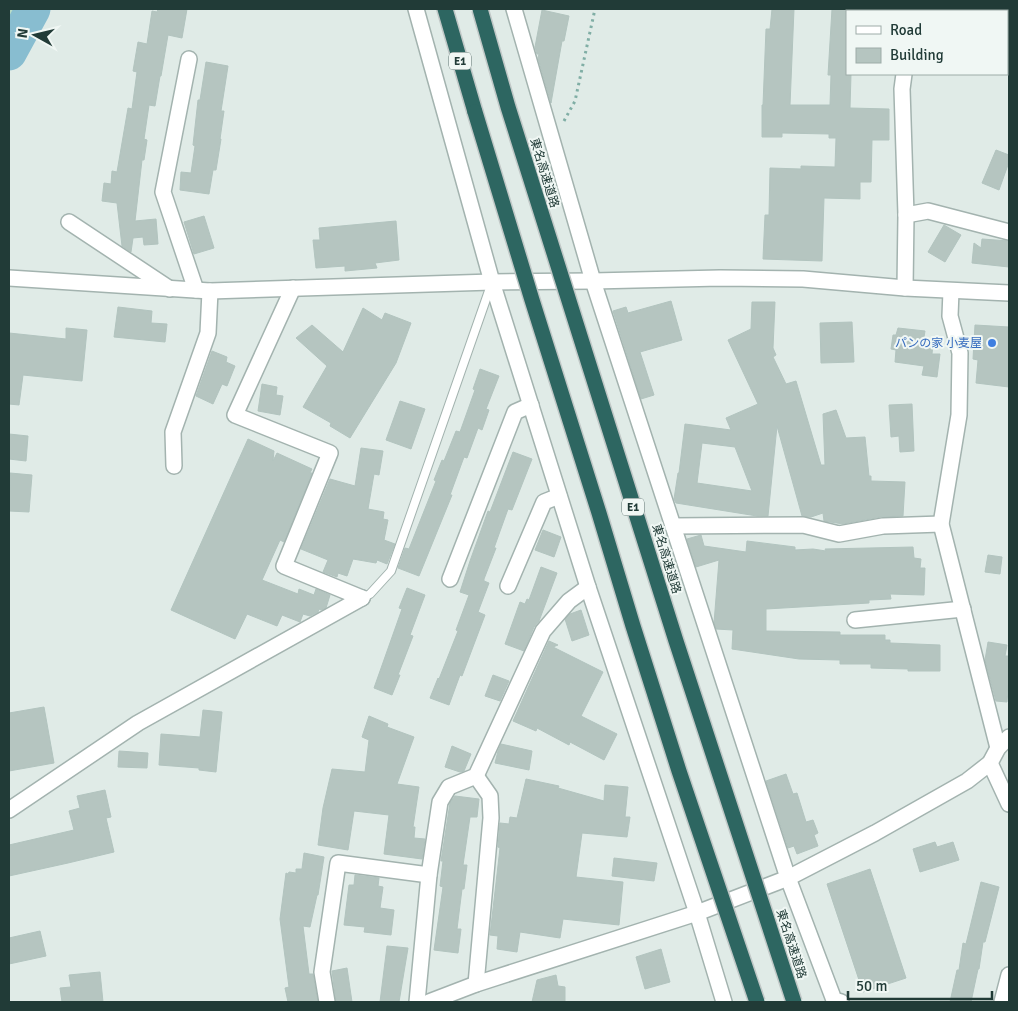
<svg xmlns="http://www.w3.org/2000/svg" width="1018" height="1011" viewBox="0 0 1018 1011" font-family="Signika,'Noto Sans JP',sans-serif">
<rect width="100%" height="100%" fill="#e0ebe7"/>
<polygon fill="#b9dcc6" points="9,9 27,9 9,41"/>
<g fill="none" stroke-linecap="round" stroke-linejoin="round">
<polyline stroke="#88bdd0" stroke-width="35" points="9,53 33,9"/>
</g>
<g fill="#b5c5c0" stroke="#b2c4bf" fill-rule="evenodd">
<polygon points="158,9 187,9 182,38 168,35 161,76 160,76 155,106 149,105 144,139 147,140 144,160 142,160 135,221 156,219 158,244 144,245 143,237 133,238 131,252 122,246 117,203 102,201 104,183 111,184 112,171 117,172 128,108 132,109 137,72 133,71 138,42 147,44 152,11 157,12"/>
<polygon points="772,9 794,9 790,105 830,105 831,75 828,75 832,9 847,9 847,74 851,74 850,108 889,109 889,140 872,140 871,182 860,182 860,199 824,198 822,261 763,259 765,215 769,215 770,168 801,169 801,166 835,167 836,138 829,138 829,134 782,133 782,137 762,137 762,105 763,105 766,29 770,29"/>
<polygon points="542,10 569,16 564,41 562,41 551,103 538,58 539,54 537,54 535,47"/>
<polygon points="206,62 228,66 221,111 224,111 220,139 221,139 216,170 213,170 209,194 180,190 181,172 191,173 195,146 193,145 198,100 200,100"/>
<polygon points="996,150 1009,155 1009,162 999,190 982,183"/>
<polygon points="204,216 214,248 194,254 184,222"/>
<polygon points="396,221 399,260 375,263 377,268 345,271 345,266 316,268 313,240 320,240 319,228"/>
<polygon points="944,225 961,235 945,262 928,252"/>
<polygon points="982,239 1009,241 1009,267 972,263 974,243 981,248"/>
<polygon points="671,301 682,340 640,352 654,395 641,399 613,311 626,307 628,313"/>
<path d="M752,302H775L773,348L776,355L773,357L786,384L796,381L821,465H825L823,414L836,410L846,438L865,437L869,476H871V481L905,482L903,516L881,517L843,524L824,521L823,513L811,517L802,516L777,426L768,516H757L676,503L674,499L678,473H679L685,424L731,430L726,418L758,404L728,340L751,329ZM702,443L735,447L752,491L697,483Z"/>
<polygon points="118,307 152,311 151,323 167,324 165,342 114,337"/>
<polygon points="363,308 382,320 385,313 411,323 396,363 350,438 330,426 331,423 303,407 327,366 296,338 312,325 343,352"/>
<polygon points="852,322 854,362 821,363 820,323"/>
<polygon points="975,325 1009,327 1009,387 976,383 978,360 973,359"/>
<polygon points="66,328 87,330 82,381 23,375 19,405 9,404 9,333 66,339"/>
<polygon points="898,328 925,331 923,343 933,344 932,354 940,354 937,377 922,375 924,366 895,362 896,350 891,349 893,335 896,335"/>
<polygon points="212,351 227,357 226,362 235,366 227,386 222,384 213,404 196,396"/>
<polygon points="480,369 499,376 486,409 489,410 482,430 478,428 467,458 464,457 450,495 452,495 419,576 398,568 405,548 409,549 436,481 434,480 442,460 444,461 456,431 460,432 475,390 473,389"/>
<polygon points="262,384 277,387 276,395 283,396 280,415 258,411"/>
<polygon points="400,401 425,409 411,449 386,440"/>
<polygon points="912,404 914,451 900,452 899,436 891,437 889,405"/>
<polygon points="9,434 28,436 26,461 9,459"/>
<polygon points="248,439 274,451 273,461 277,453 312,469 310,473 312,473 284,542 280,540 262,580 298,594 299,589 314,595 316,589 330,595 326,608 321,610 319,609 318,612 310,616 303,614 300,622 282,615 277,626 247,614 235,639 171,610"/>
<polygon points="361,448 383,451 379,475 374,474 368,509 384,512 383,519 388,520 384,540 395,544 387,564 377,560 376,563 353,559 347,576 338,573 337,577 323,572 328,560 301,549 330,479 355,486"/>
<polygon points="513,452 532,459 512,510 508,509 494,548 496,548 484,579 484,581 489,583 478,612 485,615 462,676 460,675 449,705 430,698 438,678 439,679 458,631 456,630 469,595 460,592 470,561 488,511 490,512"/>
<polygon points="10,473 32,475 29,512 9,511"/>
<polygon points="543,530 561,537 554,557 535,550"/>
<polygon points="701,535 704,546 746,552 747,541 795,547 795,550 813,549 826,551 825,549 913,547 914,558 921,559 920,568 925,568 924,595 890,594 891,599 869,600 869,603 766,609 766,631 840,632 840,635 885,635 885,640 890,640 890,643 940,645 940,671 908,671 908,669 871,668 871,664 840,664 840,660 799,659 732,649 733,630 716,629 714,623 719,560 696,567 687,539"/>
<polygon points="988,555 1002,557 1000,574 985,572"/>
<polygon points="541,567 557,573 539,621 534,627 524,651 505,644 520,602 525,604 527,599 529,600"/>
<polygon points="407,588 425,595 410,635 413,636 398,675 400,675 392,695 374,688 402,609 399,608"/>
<polygon points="581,610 589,635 572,641 565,619 570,614"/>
<polygon points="549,641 558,645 553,647 603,672 581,716 617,734 604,760 570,742 569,745 537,728 536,731 513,721"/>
<polygon points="988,642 1007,645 1005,656 1009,656 1009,679 1007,702 996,701 985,660"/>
<polygon points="493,675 509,681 500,701 485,696"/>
<polygon points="44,707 54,763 9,771 9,713"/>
<polygon points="203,710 222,712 216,772 199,770 199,768 159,765 161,734 200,737"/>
<polygon points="369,716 388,724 387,727 414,737 397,784 419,787 413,827 415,827 414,838 425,839 422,859 384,854 389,815 354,811 348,850 318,845 323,808 332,769 365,772 369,740 362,737"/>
<polygon points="501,744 532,751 529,770 495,763 498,751"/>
<polygon points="452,746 471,754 464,771 460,772 445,767"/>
<polygon points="119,751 148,753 147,768 118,767"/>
<polygon points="786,774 793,794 797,793 806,822 813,820 818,833 814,835 818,846 797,854 794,846 788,848 766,781"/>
<polygon points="526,779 559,786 558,788 604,801 605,785 628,787 625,817 630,817 627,837 582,833 576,877 623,882 619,925 563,919 560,938 520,932 517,952 497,949 498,936 490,935 500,848 498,847 500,823 509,824 510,817 517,818"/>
<polygon points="105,790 111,817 106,818 114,852 68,863 9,876 9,845 74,830 69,811 80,808 77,796"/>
<polygon points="455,796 479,799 477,817 470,817 463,865 467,865 464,889 462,889 457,929 461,929 458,953 434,950 443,887 440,886 443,861 441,861 450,803"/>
<polygon points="935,842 937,847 953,842 959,860 920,872 913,849"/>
<polygon points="304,853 324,857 318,895 317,895 310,927 303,926 309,974 313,974 318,1002 288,1002 285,988 289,987 280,919 286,873 288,874 289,872 296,873 296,869 302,869"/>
<polygon points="614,858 657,863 654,881 612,876"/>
<polygon points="870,869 906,978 863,992 827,884"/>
<polygon points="355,875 379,878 378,886 383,887 380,908 394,910 391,935 364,932 365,927 344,925 349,885 354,885"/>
<polygon points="981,882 999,887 985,942 983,942 979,969 978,969 971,1002 950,1002 957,970 959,970 963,943 966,944"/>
<polygon points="40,931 46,956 9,964 9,938"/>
<polygon points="387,946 408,948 399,1002 380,1002"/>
<polygon points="661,949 670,982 645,989 636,957"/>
<polygon points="347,968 352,1002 336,1002 332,971"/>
<polygon points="100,972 103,1002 62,1002 60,988 71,987 69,975"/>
<polygon points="556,975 558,986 565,987 565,1002 532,1002 537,980"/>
</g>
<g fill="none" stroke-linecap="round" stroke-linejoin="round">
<defs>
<polyline id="service" points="362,598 370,594 391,571 491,285"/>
<g id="minor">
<polyline points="416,9 492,282 588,587 697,913 724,1002"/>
<polyline points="514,9 593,281 788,878 834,1000 841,1002"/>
<polyline points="911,11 912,9"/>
<polyline points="189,59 163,192 196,290"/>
<polyline points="904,74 902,89 906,215 905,288"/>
<polyline points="906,215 928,211 1009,232"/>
<polyline points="69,222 170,289"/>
<polyline points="293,288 235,415 330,453 284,566 362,598"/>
<polyline points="951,291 950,316 960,353 959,415 941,524 998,748"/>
<polyline points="174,466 173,432 208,333 210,291"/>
<polyline points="673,526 803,525 839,534 883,526 941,524"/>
<polyline points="450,579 515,412 531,405"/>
<polyline points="508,586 544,502 559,496"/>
<polyline points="855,620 963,609"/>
<polyline points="990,763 1009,804"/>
<polyline points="9,810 138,723 362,598"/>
<polyline points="476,984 491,818 490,796 476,776"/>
<polyline points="327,1002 322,972 338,863 429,875"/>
<polyline points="417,1002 429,875 440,802 449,787 476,776 543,631 569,601 588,587"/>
<polyline points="429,1002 476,984 697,913 788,878 875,833 967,781 990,763 998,748 1009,737"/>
<polyline points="1002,1002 1009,975"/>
</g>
<polyline id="tertiary" points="9,278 210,291 492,282 593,281 720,278 803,279 905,288 1009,293"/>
<polyline id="motorway" points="445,9 475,112"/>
</defs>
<use href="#service" stroke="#a3b3af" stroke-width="10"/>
<use href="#minor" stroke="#a3b3af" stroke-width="18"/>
<use href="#tertiary" stroke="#a3b3af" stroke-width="18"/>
<use href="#motorway" stroke="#c1c8c7" stroke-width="18"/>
<polyline stroke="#80aea5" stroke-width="3" stroke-dasharray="2.5 4" stroke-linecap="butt" points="564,121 575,101 595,9"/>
<use href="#service" stroke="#fff" stroke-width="8"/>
<use href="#minor" stroke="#fff" stroke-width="15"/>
<use href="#tertiary" stroke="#fff" stroke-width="15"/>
<use href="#motorway" stroke="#2d6661" stroke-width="15"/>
<defs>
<g id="motorway-bridge">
<polyline points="480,9 508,107 676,641 794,1002"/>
<polyline points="475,112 532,300 599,513 633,626 679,771 757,1002"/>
</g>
</defs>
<use href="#motorway-bridge" stroke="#c1c8c7" stroke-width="18" stroke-linecap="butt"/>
<use href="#motorway-bridge" stroke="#2d6661" stroke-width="15"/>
</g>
<circle fill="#3f7fe0" stroke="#f0f7f4" stroke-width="2" cx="992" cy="343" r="5"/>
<g text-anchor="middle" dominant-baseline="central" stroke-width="4" stroke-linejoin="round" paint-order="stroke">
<g fill="#f0f7f4" stroke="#5f7370" stroke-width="1">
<rect x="449" y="52.5" width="22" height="17" rx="4"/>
<rect x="622" y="498.5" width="22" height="17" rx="4"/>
</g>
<g font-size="11" font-weight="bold" fill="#213b37">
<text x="460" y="61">E1</text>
<text x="633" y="507">E1</text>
</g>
<g font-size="12" fill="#213b37" stroke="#f0f7f4">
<text transform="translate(544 173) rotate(73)">東名高速道路</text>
<text transform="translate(666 559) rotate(73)">東名高速道路</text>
<text transform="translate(791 944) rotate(72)">東名高速道路</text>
</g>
<g font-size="12" fill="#366cbe" stroke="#f0f7f4" text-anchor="end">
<text x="982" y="343">パンの家 小麦屋</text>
</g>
</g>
<rect width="1018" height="1011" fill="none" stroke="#213b37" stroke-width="20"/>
<rect x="846" y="10" width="162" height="65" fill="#f0f7f4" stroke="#9daca8"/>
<rect x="856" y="26" width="25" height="8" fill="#ffffff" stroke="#9daca8"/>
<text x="890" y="35" font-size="15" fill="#213b37">Road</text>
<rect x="856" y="48" width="25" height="15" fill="#b5c5c0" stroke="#9daca8"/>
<text x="890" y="60" font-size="15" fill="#213b37">Building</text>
<g transform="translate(35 35) rotate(278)" stroke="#f0f7f4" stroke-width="4" paint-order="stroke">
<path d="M0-4L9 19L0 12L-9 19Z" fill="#213b37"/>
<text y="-8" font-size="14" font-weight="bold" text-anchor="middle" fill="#213b37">N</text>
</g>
<path d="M848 991v8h144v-8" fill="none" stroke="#213b37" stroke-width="2.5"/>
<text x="856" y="991" font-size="15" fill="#213b37" stroke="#f0f7f4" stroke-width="4" paint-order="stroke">50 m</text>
</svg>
